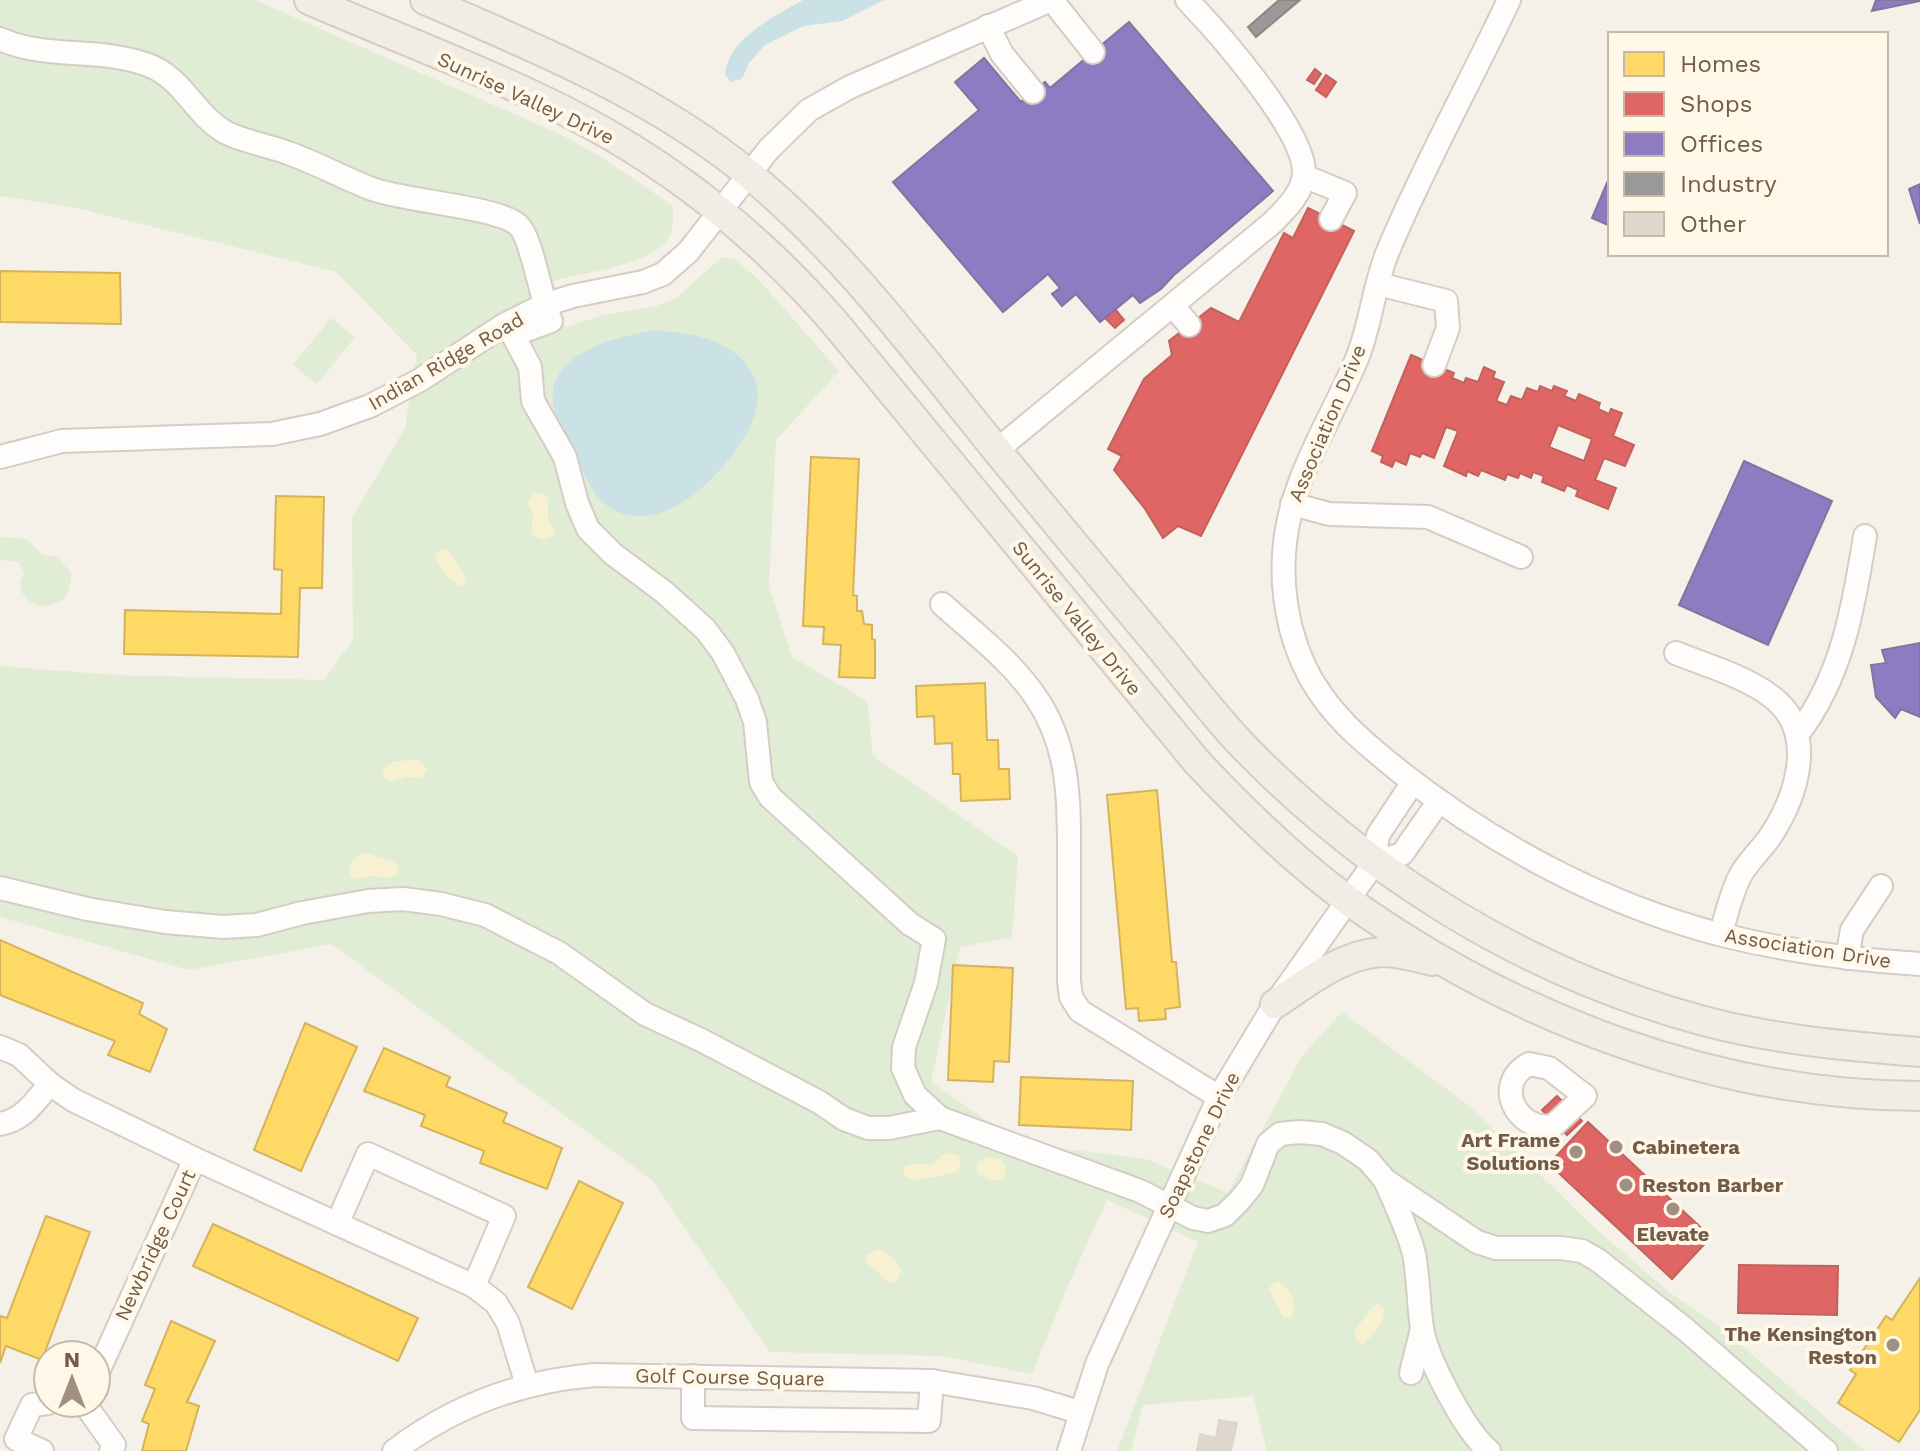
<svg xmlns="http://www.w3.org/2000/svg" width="1920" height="1451" viewBox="0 0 1920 1451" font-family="'Work Sans',sans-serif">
<rect width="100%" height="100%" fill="#f5f1e8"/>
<g fill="#e0ecd3">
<path d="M0,0H255L562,135L604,159L673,206C673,217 674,228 669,237C653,266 583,272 553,281L565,327L605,315L653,307L675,299L722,257L736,260L758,279L839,371L776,440L769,586L792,657L867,701L873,756L1018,856L1012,937L960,947L931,1082L1006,1134L1048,1147L1146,1159L1228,1193L1302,1056L1342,1012L1467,1104L1597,1230L1669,1292L1716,1324L1865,1451H1267L1253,1396L1143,1405L1131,1451H1117L1198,1242L1107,1200L1067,1288L1032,1374L942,1356L770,1352L652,1180L332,944L189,970L0,917V666L114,675L324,680L353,640L352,518L405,428L417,355L336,272L77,208L0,196Z"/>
<polygon points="331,318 355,337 317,384 293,365"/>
<path d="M0,537L27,539L42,555L58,557L72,575C70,581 70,590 67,594C57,609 31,610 23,594C21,590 21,585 20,581L24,574L19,562L0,560Z"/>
</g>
<g fill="#f8f1d1">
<polygon points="534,493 543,493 548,498 548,518 556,531 554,536 541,540 531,534 533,513 527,501"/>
<path d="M448,549L467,580L463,586C449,584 439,569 435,556L438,551Z"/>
<polygon points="417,759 427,768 422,778 406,777 393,782 382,777 385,767 393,762"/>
<path d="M366,853L393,861L399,868L398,874L390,878L371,876L352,880C345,868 353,855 366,853Z"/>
<path d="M947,1152L959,1156L961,1165L957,1172L915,1181L904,1175L903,1168C913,1161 919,1166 930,1164C937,1162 940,1155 947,1152Z"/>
<polygon points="988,1156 999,1159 1006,1166 1004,1179 992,1181 977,1173 977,1163"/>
<path d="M878,1249C890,1251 896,1261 901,1271L897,1282L889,1283L866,1262V1255Z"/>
<path d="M1278,1281C1291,1288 1299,1306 1291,1318L1283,1317L1269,1290L1271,1285Z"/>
<path d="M1378,1304L1384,1309L1383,1321L1364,1345C1347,1337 1357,1328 1364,1318C1370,1310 1369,1307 1378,1304Z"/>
</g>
<g fill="#cae2e5">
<path d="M803,0H885L842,21L804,26L765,45L749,63L742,79L731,82L725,75C727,40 776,15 803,0Z"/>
<path d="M652,331C688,331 741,340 755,380C765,407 746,437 730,458C704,492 650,538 606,505C590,492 583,471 574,453C566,437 556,421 553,403C547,353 615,337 652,331Z"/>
</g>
<g fill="#ffd966" stroke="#d5b35d" stroke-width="2">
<polygon points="0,271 120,273 121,324 0,322"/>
<polygon points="811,457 859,459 853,595 857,596 857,611 862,611 864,624 872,625 872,639 875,640 875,678 839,677 841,645 823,644 824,627 803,626"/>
<polygon points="276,496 324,497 322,588 300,588 298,657 124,654 125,610 281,614 282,570 274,569"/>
<polygon points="985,683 987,740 998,740 999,769 1009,769 1010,799 961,801 960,774 953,774 952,743 935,744 934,716 917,717 916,686"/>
<polygon points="1157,790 1172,962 1176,962 1180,1007 1165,1009 1166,1019 1139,1021 1138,1008 1126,1009 1107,795"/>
<polygon points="0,940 143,1003 139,1014 167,1029 150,1072 108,1055 115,1041 0,995"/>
<polygon points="953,965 1013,968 1009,1062 994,1061 993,1082 948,1080"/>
<polygon points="305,1023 357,1047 301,1171 254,1150"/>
<polygon points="384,1048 450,1077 446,1086 507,1113 503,1122 562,1148 547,1189 480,1163 484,1151 421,1126 425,1115 364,1091"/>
<polygon points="1021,1077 1133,1081 1131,1130 1019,1125"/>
<polygon points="579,1181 623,1203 572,1309 528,1287"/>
<polygon points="46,1216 90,1232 42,1360 6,1346 0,1363 0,1316 7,1318"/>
<polygon points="213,1224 418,1318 398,1361 193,1266"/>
<polygon points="1920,1278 1920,1410 1899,1442 1838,1403 1856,1374 1850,1370 1886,1316 1892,1320"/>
<polygon points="171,1321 215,1341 187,1402 199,1406 186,1451 142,1451 149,1424 142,1421 155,1389 145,1385"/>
</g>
<g fill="#e06666" stroke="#bf635d" stroke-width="2" fill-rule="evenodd">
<polygon points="1315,69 1321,74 1314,84 1307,80"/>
<polygon points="1326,75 1336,82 1326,97 1316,90"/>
<polygon points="1308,208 1354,231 1201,536 1178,526 1163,538 1145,509 1114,470 1122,456 1108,449 1144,379 1172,355 1169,341 1211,308 1239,322 1284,233 1293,238"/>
<polygon points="1115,309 1124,320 1115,328 1105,318"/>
<path d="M1411,355L1454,373L1452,378L1464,383L1466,378L1478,382L1484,367L1495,372L1493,378L1504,382L1496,401L1507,405L1511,396L1522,400L1527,388L1538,392L1540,386L1552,391L1554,386L1567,391L1564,396L1576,401L1579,394L1600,403L1598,409L1609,414L1611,409L1622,413L1613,436L1634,445L1625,466L1604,458L1595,480L1616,488L1608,509L1576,496L1578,490L1567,485L1564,491L1542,482L1544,476L1533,472L1531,478L1520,473L1518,478L1507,474L1505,480L1481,470L1478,476L1467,471L1466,476L1444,466L1458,431L1446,427L1434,458L1422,453L1420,457L1410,453L1406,465L1395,460L1392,467L1381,462L1383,456L1372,451ZM1558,425L1592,439L1584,461L1549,447Z"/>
<polygon points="1557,1096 1582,1121 1567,1135 1542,1110"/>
<polygon points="1588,1122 1711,1237 1672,1279 1549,1164"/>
<polygon points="1739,1265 1838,1266 1837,1315 1738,1313"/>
</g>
<g fill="#8e7cc3" stroke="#86729e" stroke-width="2">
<polygon points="1876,0 1920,0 1920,1 1872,11"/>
<polygon points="1129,22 1273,191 1174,275 1161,289 1140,303 1133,295 1100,322 1076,294 1062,306 1052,294 1060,288 1048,274 1003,312 893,182 979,110 955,82 984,58 1021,102 1045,82 1050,88"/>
<polygon points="1610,176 1610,226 1592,218"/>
<polygon points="1920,184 1920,224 1909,189"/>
<polygon points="1744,461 1832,501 1768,645 1679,605"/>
<polygon points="1920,643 1920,717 1901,709 1895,718 1876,697 1871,665 1886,663 1882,650"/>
</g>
<polygon fill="#999" stroke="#8d8681" stroke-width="2" points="1279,0 1300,0 1256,37 1248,27"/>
<polygon fill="#dfd7cd" stroke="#ded5cb" stroke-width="2" points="1219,1420 1237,1423 1231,1451 1197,1451 1200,1434 1216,1438"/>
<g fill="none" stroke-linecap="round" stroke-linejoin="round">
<defs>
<g id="minor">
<polyline points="1052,0 1093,52"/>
<path d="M1509,0C1470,83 1423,167 1388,251C1373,287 1371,326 1356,361C1329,424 1288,483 1284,554C1281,603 1293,656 1322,696C1343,726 1371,748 1399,771C1493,845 1605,905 1722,935C1787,951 1853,960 1920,964"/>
<polyline points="988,26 1002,54 1033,92"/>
<path d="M0,39C47,60 101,47 148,65C183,78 194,114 225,132C244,142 267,145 288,153C317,163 343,178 372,189C404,201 499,207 518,225C532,237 541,300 551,321L513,335L530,367L533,401L565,457L577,503L588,529L613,554L664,592L705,629L723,653L747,699L755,722L761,782L770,797L910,924L934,939L926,983L904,1047L903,1068L915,1095L940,1118L1140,1191L1193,1218L1208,1221L1225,1215L1240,1200L1252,1185L1268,1144L1280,1134L1299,1132L1322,1134L1343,1143L1368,1160L1385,1180L1477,1242L1496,1248H1561L1582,1251L1599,1261L1685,1329L1826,1451"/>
<polyline points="1304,176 1345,193 1331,219"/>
<polyline points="1378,284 1446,301 1448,328 1434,365"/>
<polyline points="1173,306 1189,325"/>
<path d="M997,450L1272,223C1285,210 1304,192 1304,172C1304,130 1218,32 1187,0"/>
<polyline points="0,457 62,441 272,434 320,424 370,406 420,380 504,325 544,305 573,296 643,282 663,274 688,252 769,149 809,110 850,87 1051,0"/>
<polyline points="1292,504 1329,514 1428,517 1521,557"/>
<path d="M942,604C974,633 1013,662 1037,699C1072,751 1069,810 1069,870C1069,907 1069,944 1069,981L1071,997L1080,1011L1219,1097"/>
<path d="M1676,653C1707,666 1745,676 1772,697C1818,732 1797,796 1770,837C1761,850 1748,861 1740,876C1731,894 1726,915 1721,934"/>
<path d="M1797,735C1842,678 1854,605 1865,536"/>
<polyline points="1374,863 1402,854 1439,801"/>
<polyline points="0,888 87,909 165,922 223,927 257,925 302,913 368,901 403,899 441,904 485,915 559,953 645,1014 701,1040 819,1102 844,1119 868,1128 889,1128 940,1118"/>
<polyline points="1847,958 1852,930 1881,886"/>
<polyline points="0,1047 19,1055 50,1084 73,1100 195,1159 474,1286 496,1303 508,1323 527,1385"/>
<path d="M1529,1064L1549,1068L1585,1096L1553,1126C1517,1132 1492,1084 1529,1064Z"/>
<path d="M0,1124C24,1120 35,1101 50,1084"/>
<path d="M1385,1180C1395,1204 1408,1229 1414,1254C1419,1279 1418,1303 1422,1328C1427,1359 1465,1431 1489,1451"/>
<polyline points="337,1224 368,1154 504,1216 474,1286"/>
<polyline points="1411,1373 1422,1329"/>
<polyline points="96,1376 195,1159"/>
<polyline points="693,1376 693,1418 929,1421 932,1381"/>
<polyline points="84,1403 114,1445 111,1451"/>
<polyline points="42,1451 16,1439 32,1405 48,1403"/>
<path d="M394,1451C453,1406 522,1381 595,1375L932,1381L1033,1398L1079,1412"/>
<polyline points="1069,1451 1097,1364 1219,1097 1275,1004 1374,863 1378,835 1413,782"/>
</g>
<g id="major">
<path d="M309,0C408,43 520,83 613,137C698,187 771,249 835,323L1197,762C1244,812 1294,861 1349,901C1513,1018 1717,1096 1920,1096"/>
<path d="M425,0C538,49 654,96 750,175C843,252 915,349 990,442C1046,511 1103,579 1160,647C1188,681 1215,717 1245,748C1372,878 1529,974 1704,1021C1775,1040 1848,1046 1920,1052"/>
<path d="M1275,1004C1307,983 1342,954 1382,952C1398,952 1416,957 1432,961"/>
</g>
</defs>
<use href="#minor" stroke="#d4cdc5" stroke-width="26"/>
<use href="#major" stroke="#d4cdc5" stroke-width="32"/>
<use href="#minor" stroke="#fefdfc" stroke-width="22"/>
<use href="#major" stroke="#f2ede4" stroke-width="28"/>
</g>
<g fill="#a09081" stroke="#fff7e8" stroke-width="3">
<circle cx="1616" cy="1147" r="8"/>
<circle cx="1576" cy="1152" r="8"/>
<circle cx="1626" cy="1185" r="8"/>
<circle cx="1673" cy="1209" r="8"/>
<circle cx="1893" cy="1345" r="8"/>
</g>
<g text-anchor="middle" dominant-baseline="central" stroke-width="8" stroke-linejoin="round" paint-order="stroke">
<g font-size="20" fill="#725b49" stroke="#fff7e8">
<text transform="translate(526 98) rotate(25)">Sunrise Valley Drive</text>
<text transform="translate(446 361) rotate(-30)">Indian Ridge Road</text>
<text transform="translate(1327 423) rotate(-67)">Association Drive</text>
<text transform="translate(1077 618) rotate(51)">Sunrise Valley Drive</text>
<text transform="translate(1808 948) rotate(9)">Association Drive</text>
<text transform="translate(1199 1145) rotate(-64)">Soapstone Drive</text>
<text transform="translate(155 1245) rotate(-65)">Newbridge Court</text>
<text transform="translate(730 1377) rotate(1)">Golf Course Square</text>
</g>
<g font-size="20" font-weight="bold" fill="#725b49" stroke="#fff7e8" text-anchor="end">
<text x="1560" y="1140">Art Frame<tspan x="1560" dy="23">Solutions</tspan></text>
<text x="1632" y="1147" text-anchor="start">Cabinetera</text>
<text x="1642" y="1185" text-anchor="start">Reston Barber</text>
<text x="1673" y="1234" text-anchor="middle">Elevate</text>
<text x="1877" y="1334">The Kensington<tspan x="1877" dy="23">Reston</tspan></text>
</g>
</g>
<rect x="1608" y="32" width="280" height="224" fill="#fff7e8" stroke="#c7b9a8" stroke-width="2"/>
<rect x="1624" y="52" width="40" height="24" fill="#ffd966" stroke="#c7b9a8" stroke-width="2"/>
<text x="1680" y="72" font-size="24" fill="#725b49">Homes</text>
<rect x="1624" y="92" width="40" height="24" fill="#e06666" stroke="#c7b9a8" stroke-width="2"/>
<text x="1680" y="112" font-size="24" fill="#725b49">Shops</text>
<rect x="1624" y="132" width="40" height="24" fill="#8e7cc3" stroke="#c7b9a8" stroke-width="2"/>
<text x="1680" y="152" font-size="24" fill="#725b49">Offices</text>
<rect x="1624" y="172" width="40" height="24" fill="#999999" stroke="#c7b9a8" stroke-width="2"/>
<text x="1680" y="192" font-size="24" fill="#725b49">Industry</text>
<rect x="1624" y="212" width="40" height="24" fill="#dfd7cd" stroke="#c7b9a8" stroke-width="2"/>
<text x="1680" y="232" font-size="24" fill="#725b49">Other</text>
<g transform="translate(72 1379)"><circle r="38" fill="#fff7e8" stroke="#c7b9a8" stroke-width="2"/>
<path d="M0-6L14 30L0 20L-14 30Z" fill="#a09081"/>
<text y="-12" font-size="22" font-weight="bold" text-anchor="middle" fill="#725b49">N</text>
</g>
</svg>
